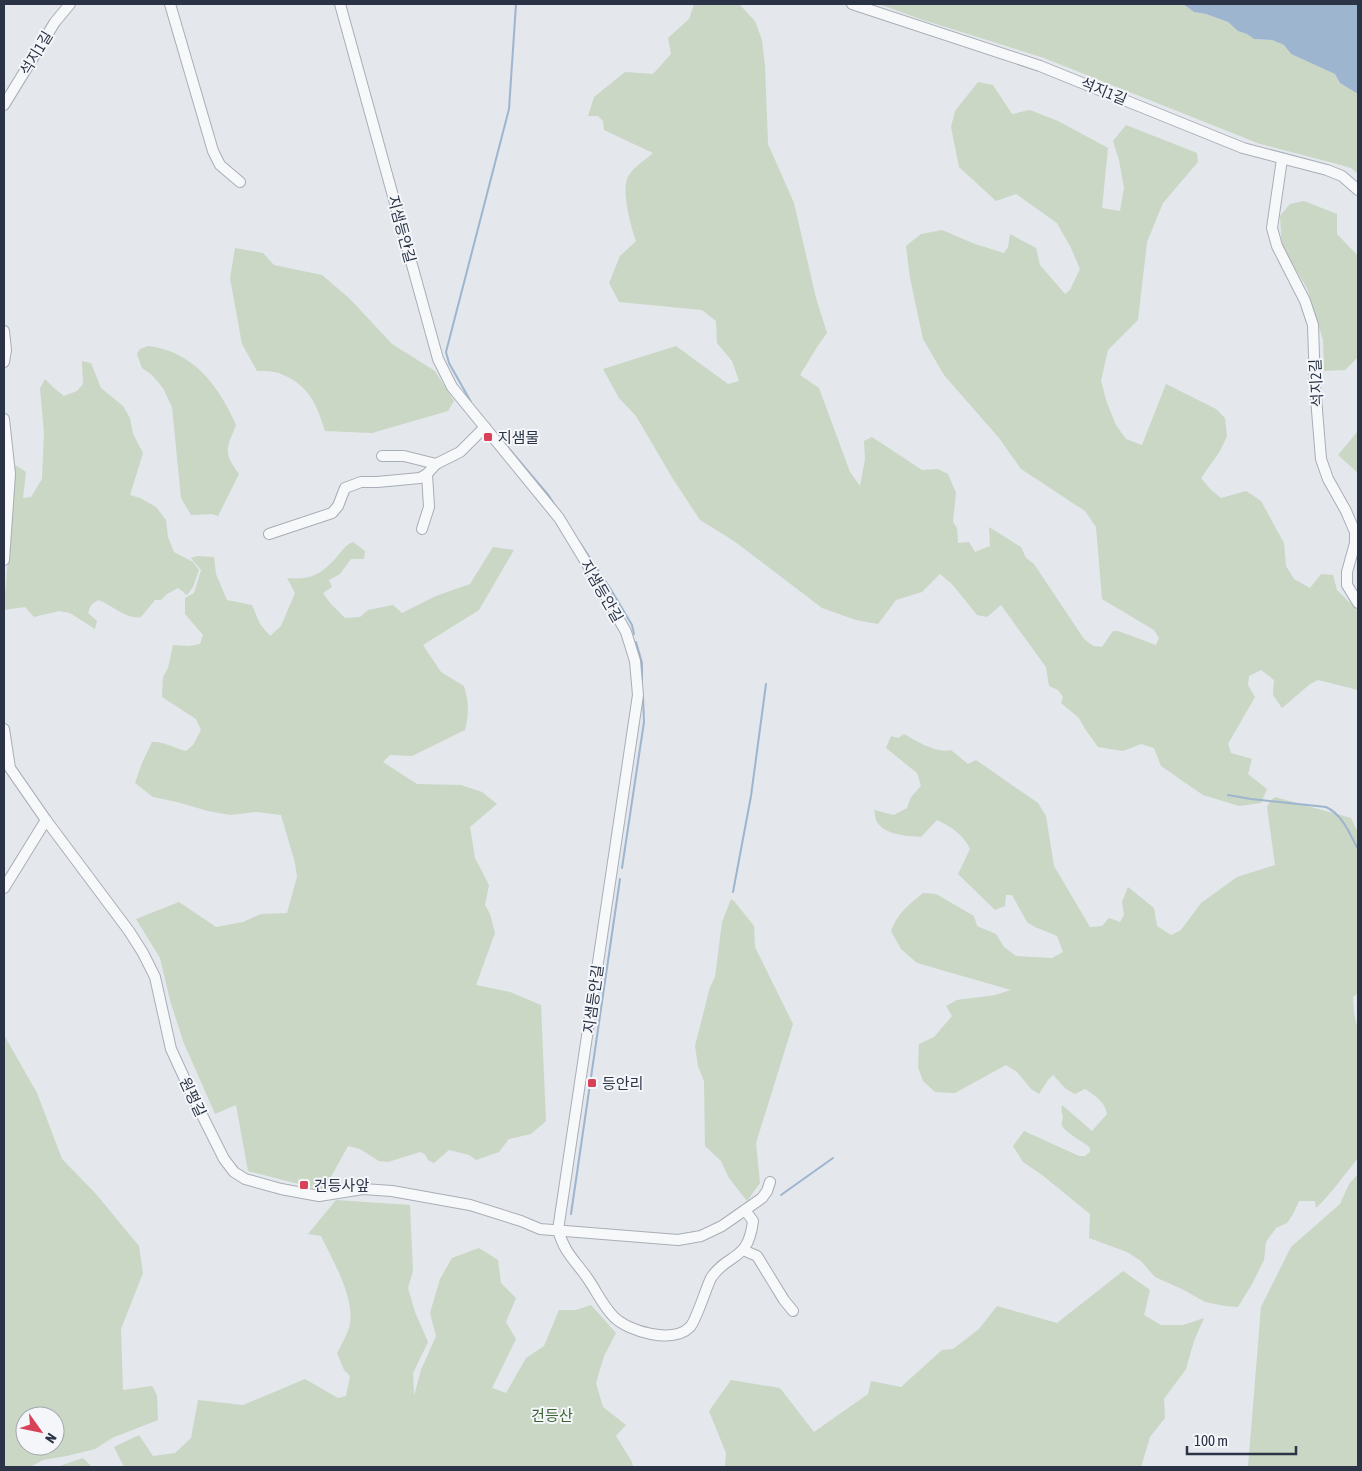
<svg xmlns="http://www.w3.org/2000/svg" width="1362" height="1471" viewBox="0 0 1362 1471" font-family="'Asap Condensed','Noto Sans KR',sans-serif">
<rect width="100%" height="100%" fill="#e4e7ec"/>
<g fill="#c9d7c4" fill-rule="evenodd">
<path d="M694,4H739L755,21L762,40L765,66L768,144L794,203L816,298L827,333L817,347L800,375L819,388L850,472L860,486L865,459L864,441L872,437L922,470L938,469L948,474L956,493L953,522L957,528L958,543L969,542L975,552L990,546L989,527L1021,547L1026,558L1034,564L1084,639L1093,646L1102,647L1113,631H1118L1156,645L1159,638L1154,630L1102,599L1096,527L1085,511L1021,469L999,438L944,375L923,339L910,278L906,246L921,234L942,230L975,244L1004,253L1008,247L1010,234L1036,248L1040,265L1065,294L1070,290L1080,269L1071,248L1057,223L1016,194L996,201L959,167L951,127L955,111L978,82L993,85L1012,114L1030,110L1058,121L1108,148L1102,208L1120,211L1124,188L1119,160L1113,141L1126,125L1197,153L1198,162L1163,203L1147,242L1138,320L1108,350L1101,381L1107,403L1116,425L1126,439L1142,445L1166,384L1216,409L1225,418L1227,436L1220,451L1201,478L1211,490L1221,498L1246,491L1261,501L1284,543L1286,566L1294,579L1310,588L1321,574L1333,575L1337,590L1358,611V690L1318,680L1310,684L1282,708L1273,695L1274,680L1261,670L1249,676L1248,685L1255,697L1228,744L1231,753L1252,759L1248,774L1267,789L1261,803L1239,806L1203,795L1161,766L1154,748L1141,744L1123,751L1098,747L1085,729L1079,718L1061,703L1063,697L1058,690L1049,686L1046,667L1001,605L987,617L977,615L952,584L940,574L922,592L896,600L878,624L856,620L822,608L734,541L700,520L673,479L636,416L619,398L603,369L676,346L728,384L739,381L732,361L717,343L716,321L702,310L619,302L609,283L620,256L636,241C631,227 620,187 629,175C635,166 645,160 653,153L604,130L603,121L598,116H588L594,97L625,72L653,74L671,54L668,38L689,19Z"/>
<polygon points="879,4 1183,4 1194,12 1206,14 1228,22 1238,31 1247,34 1254,39 1272,40 1284,45 1291,54 1335,74 1340,83 1358,94 1358,174 1351,168 1337,164 1260,144 1044,58 920,19"/>
<polygon points="1304,201 1337,214 1337,234 1358,256 1358,357 1345,370 1324,371 1323,340 1307,288 1282,247 1280,216 1290,204"/>
<path d="M235,248L263,253L274,265L322,275L349,298L392,344L435,371L454,401L448,411L372,433L325,431C317,405 309,385 281,374C275,371 265,371 257,371L242,344L230,278Z"/>
<path d="M148,346C193,351 219,386 236,425C226,450 223,452 239,474L218,516L212,514L191,515L181,498L172,407L163,388L152,375L142,368L137,354L140,349Z"/>
<path d="M82,361L91,363L101,388L123,406L130,418L133,434L143,453L130,495L140,498L156,507L166,520L168,537L174,552L193,562L199,570L193,587L187,595L178,588L167,594L161,600H155L141,617C126,620 113,605 98,600L91,605L88,613L97,621L95,629L70,613L59,611L34,617L25,607L4,610L15,465L26,472L23,498L31,497L42,479L44,433L40,388L45,379L55,389L64,396L77,391L83,384Z"/>
<polygon points="1358,431 1358,473 1338,455"/>
<path d="M353,542L365,551L364,559H351L340,574L329,580L332,587L323,593L330,603L345,618L360,617L368,610L393,605L402,613L436,596L470,584L493,547L514,550L479,610L423,645L441,672L464,686C469,702 469,714 465,730L412,756L390,755L383,762L417,784L461,785L482,792L497,804L470,827L475,858L489,885L485,905L490,914L495,933L476,985L510,992L541,1005L546,1121L531,1134L509,1139L499,1152L476,1160L469,1155L449,1150L434,1163L428,1160L425,1154L420,1152L388,1162L379,1161L360,1149L348,1146L332,1175L322,1190L248,1171L236,1105L215,1114L183,1041L170,1000L160,958L136,919L179,902L216,927L243,922L261,914L287,913L297,877L295,863L281,815L257,812L230,815L208,811L177,802L153,797L135,783L142,763L152,742C163,741 175,748 186,751L193,745L201,730L196,719L162,697L163,677L168,668L173,645L189,646L200,644L203,635L185,614V598L194,593L201,570L191,558L197,556L214,557L216,574L227,600L252,605L260,624L270,636L281,626L295,593L287,578C311,580 320,575 336,558C342,551 344,546 353,542Z"/>
<path d="M904,734C917,741 936,754 951,750L968,764L976,760L1038,803L1046,816L1054,866L1090,927L1102,926L1109,918L1120,922L1124,915L1122,902L1128,887L1154,908L1157,926L1171,935L1181,930L1201,903L1237,877L1275,865L1267,807L1270,801L1275,797L1351,818L1358,833V993L1353,997L1354,1013L1358,1031V1158C1344,1175 1332,1193 1316,1208L1315,1201H1299L1293,1214L1287,1223L1276,1228L1266,1242L1264,1260L1252,1284L1238,1307L1225,1306L1205,1302L1184,1290L1155,1277L1141,1261L1127,1252L1089,1238L1090,1214L1042,1175L1023,1162L1013,1146L1024,1131L1079,1156H1085L1090,1152V1148C1084,1142 1064,1132 1062,1125C1061,1122 1063,1121 1063,1117C1062,1113 1061,1110 1062,1105L1092,1131L1107,1114C1105,1102 1096,1096 1085,1089L1075,1094L1066,1089L1053,1075L1048,1080L1039,1094L1031,1089L1017,1072L1006,1065L955,1093L935,1092L923,1081L918,1067L919,1044L934,1037L952,1016L946,1006L957,1000L995,995L1011,990L917,963L901,949L891,931C899,911 908,906 923,893L936,894L974,916L977,926L996,934L1004,947L1016,956L1052,958L1063,952L1057,936L1035,927L1027,922L1012,895H1006L1005,906L995,910L958,874L970,849C964,835 950,826 937,820L921,837C907,836 885,835 877,822C875,819 875,813 874,810L894,815L907,808L911,797L921,786L917,773L886,748L891,736L898,738Z"/>
<polygon points="731,899 734,901 754,926 755,947 793,1024 756,1143 760,1183 747,1201 729,1178 721,1161 705,1146 704,1081 698,1066 695,1046 710,987 715,977 722,922"/>
<path d="M4,1035L37,1093L62,1159L96,1194L139,1246L143,1273L121,1329L123,1390L152,1386L157,1395L158,1420L112,1438L95,1449L67,1456L43,1460L30,1467H4ZM25,1416H55V1446H25Z"/>
<polygon points="1358,1174 1358,1467 1248,1467 1261,1307 1291,1247 1340,1204 1349,1184"/>
<path d="M336,1200L410,1205L413,1271L408,1288L415,1312L428,1342L413,1373L414,1396L421,1370L436,1336L430,1313L440,1279L452,1258L479,1248L498,1260L501,1283L516,1298L506,1322L516,1339L492,1388L506,1393L526,1358L544,1346L559,1310H576L591,1305L616,1333L604,1356L596,1383L603,1407L626,1425L616,1436L632,1462L633,1467H124L114,1447L139,1435L153,1456L175,1453L191,1438L198,1400L243,1405L305,1379L338,1398L346,1396L350,1376L344,1370L337,1353C341,1345 346,1337 349,1328C357,1301 333,1261 321,1236L308,1234Z"/>
<polygon points="1123,1271 1150,1290 1144,1315 1161,1325 1183,1325 1204,1318 1194,1341 1186,1369 1164,1399 1165,1418 1150,1437 1141,1467 725,1467 726,1453 709,1411 731,1380 780,1388 814,1432 868,1394 871,1381 901,1387 942,1350 953,1349 979,1329 997,1306 1057,1323"/>
<polygon points="83,1458 92,1467 57,1467"/>
</g>
<polygon fill="#9db5ce" points="1183,4 1358,4 1358,94 1340,83 1335,74 1291,54 1284,45 1272,40 1254,39 1247,34 1238,31 1228,22 1206,14 1194,12"/>
<g fill="none" stroke-linecap="round" stroke-linejoin="round">
<g stroke="#9db5ce" stroke-width="2">
<polyline points="471,402 449,363 446,352 509,109 516,4"/>
<polyline points="505,444 549,496 556,507"/>
<polyline points="578,540 610,588 632,625 634,634"/>
<polyline points="636,642 642,663 642,690"/>
<path d="M1228,795L1251,799L1326,807C1343,815 1349,833 1358,849"/>
<polyline points="622,868 644,722 643,697"/>
<polyline points="733,892 751,796 766,684"/>
<polyline points="781,1195 833,1158"/>
<polyline points="571,1214 620,879"/>
</g>
<defs>
<g id="minor">
<polyline points="170,4 213,151 220,165 240,182"/>
<path d="M340,4L438,359L452,387L559,518L601,587L626,632L635,661L638,695L558,1230C565,1254 575,1260 588,1279C597,1292 603,1306 614,1317C629,1332 673,1344 690,1327C696,1321 706,1288 711,1278C728,1252 748,1263 753,1221L745,1210"/>
<polyline points="852,4 1040,66 1243,148 1327,170 1342,176 1358,190"/>
<polyline points="4,105 55,22 70,4"/>
<polyline points="1282,159 1272,228 1277,246 1305,301 1313,325 1315,386 1321,459 1328,479 1346,511 1355,532 1355,543 1347,572 1347,585 1358,603"/>
<polyline points="4,331 6,350 4,362"/>
<polyline points="4,419 10,474 4,560"/>
<polyline points="382,456 404,456 436,464"/>
<polyline points="422,529 429,507 427,474"/>
<polyline points="269,534 332,513 338,506 345,488 361,482 377,482 420,478 427,474 436,464 460,452 485,427"/>
<polyline points="4,729 10,768 46,820 129,931 143,953 155,977 171,1049 194,1099 224,1159 234,1172 245,1179 281,1189 319,1196 363,1189 392,1191 470,1205 521,1221 540,1229 678,1240 701,1236 722,1226 762,1198 767,1191 770,1182"/>
<polyline points="4,888 46,820"/>
<polyline points="743,1250 757,1256 784,1300 793,1311"/>
</g>
</defs>
<use href="#minor" stroke="#a8aeb7" stroke-width="12"/>
<use href="#minor" stroke="#f7f8fa" stroke-width="10"/>
</g>
<g fill="#d84258" stroke="#f4f6f9" stroke-width="2">
<rect x="483" y="432" width="10" height="10" rx="2.5"/>
<rect x="587" y="1078" width="10" height="10" rx="2.5"/>
<rect x="299" y="1180" width="10" height="10" rx="2.5"/>
</g>
<g text-anchor="middle" dominant-baseline="central" stroke-width="4" stroke-linejoin="round" paint-order="stroke">
<g font-size="15" fill="#2a3446" stroke="#f4f6f9">
<text transform="translate(36 53) rotate(-59)">석지1길</text>
<text transform="translate(1104 91) rotate(22)">석지1길</text>
<text transform="translate(402 229) rotate(75)">지샘등안길</text>
<text transform="translate(1316 383) rotate(-93)">석지2길</text>
<text transform="translate(602 591) rotate(60)">지샘등안길</text>
<text transform="translate(593 999) rotate(-82)">지샘등안길</text>
<text transform="translate(193 1097) rotate(65)">원평길</text>
</g>
<g font-size="15" fill="#2a3446" stroke="#f4f6f9" text-anchor="start">
<text x="498" y="437">지샘물</text>
<text x="602" y="1083">등안리</text>
<text x="314" y="1185">건등사앞</text>
</g>
<g font-size="15" fill="#3e6336" stroke="#f4f6f9">
<text x="552" y="1415">건등산</text>
</g>
</g>
<rect width="1362" height="1471" fill="none" stroke="#2a3446" stroke-width="10"/>
<g transform="translate(40 1431) rotate(123)"><circle r="24" fill="#f4f6f9" stroke="#a3a8b1"/>
<path d="M0-4L9 19L0 12L-9 19Z" fill="#d84258"/>
<text y="-8" font-size="14" font-weight="bold" text-anchor="middle" fill="#2a3446">N</text>
</g>
<path d="M1187 1446v8h109v-8" fill="none" stroke="#2a3446" stroke-width="2.5"/>
<text x="1194" y="1446" font-size="15" fill="#2a3446" stroke="#f4f6f9" stroke-width="4" paint-order="stroke">100 m</text>
</svg>
